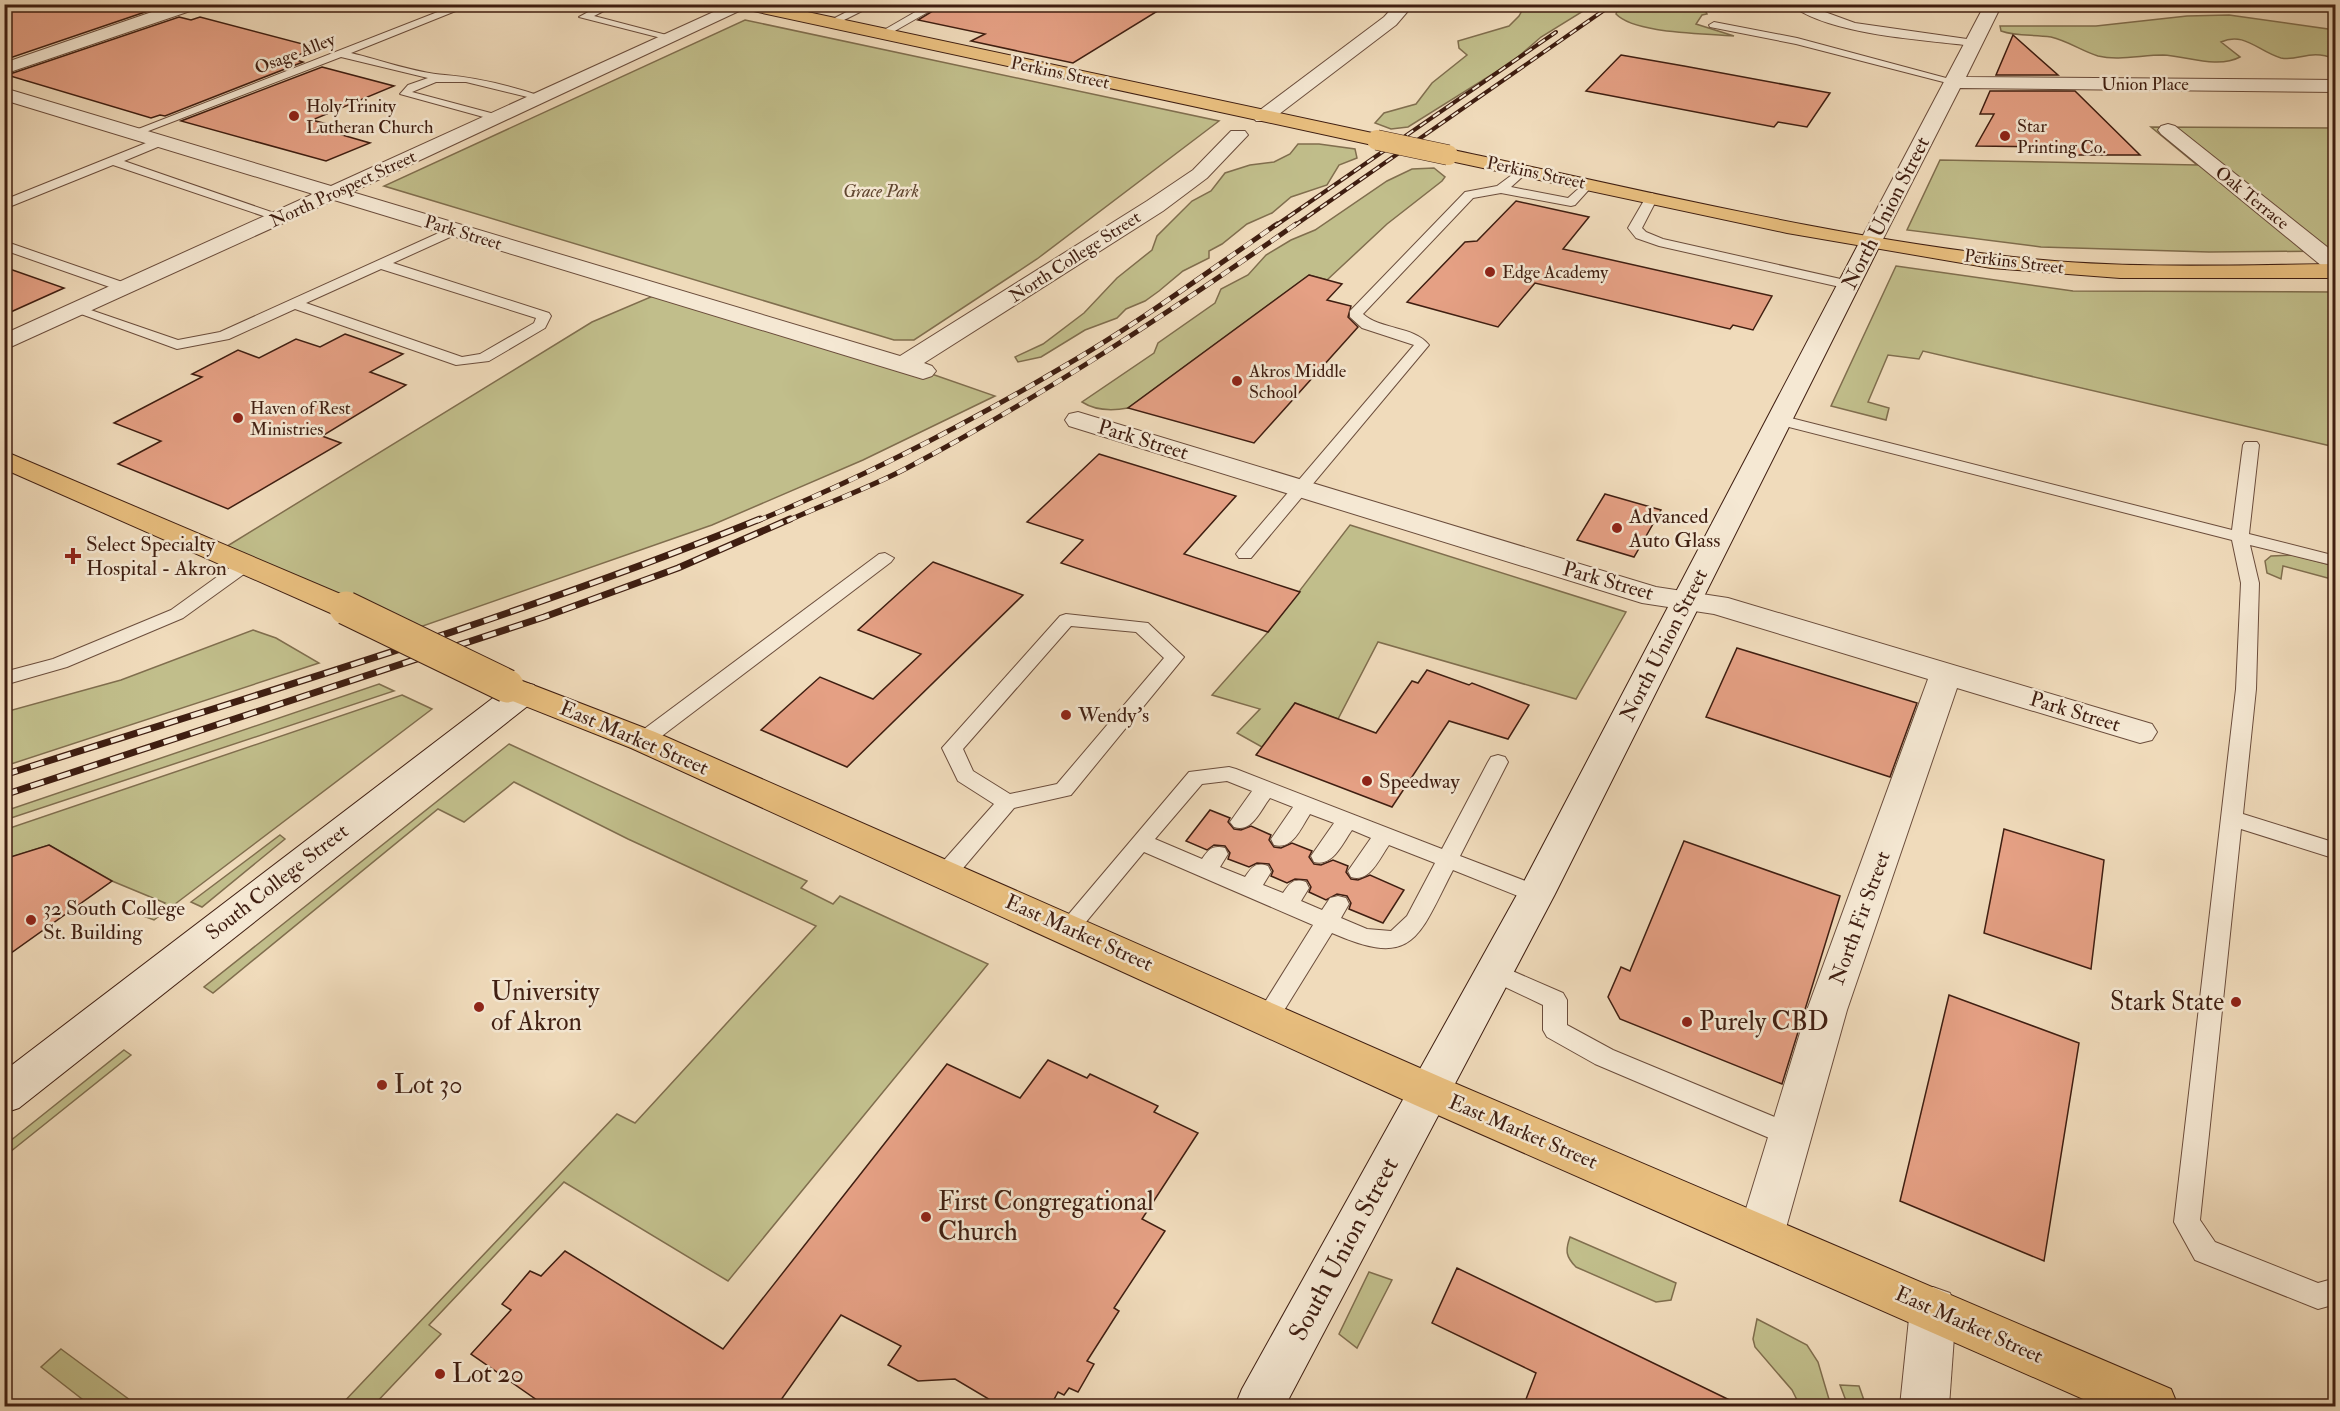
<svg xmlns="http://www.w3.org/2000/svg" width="2340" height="1411" viewBox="0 0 2340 1411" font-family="'IM FELL Double Pica',serif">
<rect width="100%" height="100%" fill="#f0dbbb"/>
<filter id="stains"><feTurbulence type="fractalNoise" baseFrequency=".00333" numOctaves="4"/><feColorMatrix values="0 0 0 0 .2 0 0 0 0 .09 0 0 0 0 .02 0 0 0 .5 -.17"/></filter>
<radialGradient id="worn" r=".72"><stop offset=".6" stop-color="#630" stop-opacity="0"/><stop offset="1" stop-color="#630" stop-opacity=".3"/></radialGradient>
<g fill="#c1be8b" stroke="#806e4e" stroke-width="1.5">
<polygon points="1531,4 1593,5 1541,37 1512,62 1408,127 1391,129 1375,123 1384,113 1416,104 1432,83 1467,55 1459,48 1458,41 1509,26 1519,16 1524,7"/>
<path d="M1643,5H1710L1704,8L1707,14L1702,15L1696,24L1734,36C1705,33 1635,34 1616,14L1618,8Z"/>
<path d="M2229,15L2335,30V59C2309,48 2299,62 2281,58C2259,52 2244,31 2221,42L2240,57C2218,69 2186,56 2163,55C2142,55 2118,61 2098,56C2082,51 2068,41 2051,37C2033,34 2018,37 2001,31L2000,26H2096L2187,16Z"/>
<polygon points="745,20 1219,121 1037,259 914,340 894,340 384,186"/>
<polygon points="2151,127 2335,128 2335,251 2209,252 2041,247 1907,230 1940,160 2197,165"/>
<polygon points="1298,144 1319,144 1355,149 1357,158 1339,165 1327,185 1291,197 1272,213 1247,224 1222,244 1209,251 1209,258 1183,271 1159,291 1145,301 1126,309 1117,318 1085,330 1041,357 1018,362 1015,357 1043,344 1084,313 1117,278 1152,250 1157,236 1192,201 1211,191 1225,173 1250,165 1274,162 1290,154"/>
<path d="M1434,168L1445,177L1442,181L1387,224L1327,280L1309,275L1128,408C1112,411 1096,411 1082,402L1154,353L1158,343L1215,303L1221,289L1248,275L1266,255L1291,240L1315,230L1387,181L1412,169Z"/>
<polygon points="1896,266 2073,291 2335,292 2335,447 1923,351 1919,359 1888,355 1868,402 1889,408 1886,420 1831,406"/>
<polygon points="660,293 923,371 995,396 863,460 712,525 400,634 216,553 592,322"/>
<polygon points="1350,525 1626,612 1576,699 1378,642 1338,719 1295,703 1262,747 1237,733 1260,709 1212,695 1268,632"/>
<polygon points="2293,555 2335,566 2335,580 2283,566 2281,579 2267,573 2265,561 2271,556"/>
<polygon points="253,630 276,638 319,663 5,766 5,712 121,680"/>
<polygon points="379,684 394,691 5,820 5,811"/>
<polygon points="402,695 432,709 154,920 146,917 165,903 112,881 49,845 5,859 4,830"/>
<polygon points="509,744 807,881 801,888 833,904 840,896 988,964 728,1281 564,1182 429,1325 441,1334 373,1406 340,1406 617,1114 635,1123 816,926 628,839 514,782 464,822 438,809 213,993 204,987"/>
<polygon points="280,835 285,839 202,907 191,902"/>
<polygon points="124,1050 131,1055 5,1156 5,1145"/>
<path d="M1570,1237L1676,1283L1671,1300L1656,1302L1576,1267C1566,1257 1565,1251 1570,1237Z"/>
<polygon points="1369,1272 1392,1280 1357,1348 1339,1334"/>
<polygon points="1757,1319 1807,1345 1818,1362 1831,1406 1800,1406 1792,1390 1755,1347 1753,1339"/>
<polygon points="61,1349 138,1406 91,1406 41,1367"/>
<polygon points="1840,1385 1859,1386 1866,1406 1848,1406"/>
</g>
<g fill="#e5a084" stroke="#3f1e11" stroke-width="1.5">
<polygon points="4,4 130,4 151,10 4,60"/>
<polygon points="944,4 1169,4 1073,63 971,41 985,34 918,20"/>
<polygon points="179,17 191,20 200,17 318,48 290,58 303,62 165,116 160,115 151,118 7,75"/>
<polygon points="2013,35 2058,75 1996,75"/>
<polygon points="1621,55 1684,66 1830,93 1807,127 1778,122 1774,127 1586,91"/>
<polygon points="322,67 394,86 312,120 338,127 328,131 370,143 326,161 181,121"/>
<polygon points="1990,91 2075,91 2140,155 2074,155 2066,147 1976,146 1994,114 1980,114"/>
<polygon points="1516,201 1589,217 1563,249 1772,296 1753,330 1733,325 1730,329 1535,283 1498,327 1407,302 1465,242 1477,241"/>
<polygon points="4,267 64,288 4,315"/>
<polygon points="1309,275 1342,284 1327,300 1351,306 1348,317 1358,327 1254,443 1128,408"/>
<polygon points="345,334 403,354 370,372 406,385 322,436 341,443 228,509 118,464 161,441 114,423 202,377 192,374 238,350 259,358 296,339 320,347"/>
<polygon points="1099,454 1236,496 1184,554 1300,592 1268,632 1061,563 1083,540 1027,522"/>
<polygon points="1605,494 1661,510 1634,557 1577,540"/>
<polygon points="933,562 1023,595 847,767 761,730 820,677 873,699 921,654 858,630"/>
<polygon points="1737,648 1917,703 1890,777 1706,717"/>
<polygon points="1427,670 1469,685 1472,683 1529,705 1508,739 1449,721 1392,807 1256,755 1295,703 1376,733 1412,681 1418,683"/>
<polygon points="1210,810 1230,818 1228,822 1234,829 1241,830 1251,826 1271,835 1269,840 1274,847 1281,848 1292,843 1312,851 1309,857 1314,864 1321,865 1333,860 1348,866 1346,872 1351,879 1358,880 1370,875 1404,890 1383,923 1349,909 1351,903 1347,896 1337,894 1326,900 1309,892 1311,887 1307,880 1295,879 1287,883 1271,876 1273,871 1269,864 1257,863 1249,867 1228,859 1230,853 1225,846 1214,845 1207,850 1186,841"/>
<polygon points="2004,829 2104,860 2091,969 1984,933"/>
<polygon points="1684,841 1840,896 1782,1084 1620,1019 1608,997 1621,967 1630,971"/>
<polygon points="49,845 112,881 4,958 4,859"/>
<polygon points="1949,995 2079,1043 2044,1261 1900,1201"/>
<polygon points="1048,1060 1087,1078 1090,1074 1158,1106 1154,1112 1198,1133 1142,1219 1165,1231 1114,1308 1119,1311 1087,1361 1094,1364 1078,1392 1069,1388 1064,1395 1058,1392 1050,1407 1002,1407 955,1379 918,1381 888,1365 901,1346 841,1315 776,1407 547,1407 471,1354 511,1310 502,1304 530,1271 541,1276 565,1251 723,1349 947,1064 1020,1098"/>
<polygon points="1457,1268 1744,1407 1523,1407 1536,1373 1432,1323"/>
</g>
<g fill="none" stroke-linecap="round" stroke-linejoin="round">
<defs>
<g id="lane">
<path d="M458,4H473L351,53C380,60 416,73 445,75C480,78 511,86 544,97V101L466,82H436L412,92L502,116V120L498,121L400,94L408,85L428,78L341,57L138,135L128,133Z"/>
<polygon points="603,4 617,4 594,16 678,38 673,41 579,17"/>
<polygon points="797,4 811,4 790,16 781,14"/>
<polygon points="862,4 876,4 834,25 825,23"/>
<polygon points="929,4 942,4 886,36 877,34"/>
<path d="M1790,4H1803L1855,23L1974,40L1979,43L1974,46C1926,40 1827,35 1790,4Z"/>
<polygon points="1714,22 1797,38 1961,82 1955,85 1796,44 1710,27 1709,25"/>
<polygon points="161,137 167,141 165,144 124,161 286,217 280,221 275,220 113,165 4,209 4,200"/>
<path d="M1524,166L1530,170L1511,187L1568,198L1588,180L1594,184L1575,205L1571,206L1501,193L1473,198L1363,314C1381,330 1414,326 1429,345L1251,558H1239L1236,554L1239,550L1414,345L1362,328L1350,317V311L1465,192L1497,186Z"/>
<polygon points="1652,193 1658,197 1642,228 1646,232 1663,239 1854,282 1856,285 1849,289 1659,246 1636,238 1628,228 1646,197"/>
<path d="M454,226L461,230L459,233L393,263L549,313L551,316L545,328L489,361L456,365L295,309L229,339L177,349L70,310L77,306L82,307L178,340L220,332ZM381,269L536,318L534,323L480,354L462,357L306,303Z"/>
<polygon points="4,241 131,285 133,288 126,292 121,291 4,250"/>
<polygon points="1779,415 2232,530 2243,445 2245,442 2257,442 2259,445 2249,534 2336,556 2336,566 2250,545 2259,583 2256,689 2243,814 2336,843 2336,859 2241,829 2200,1220 2215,1242 2318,1283 2336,1278 2336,1304 2318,1309 2195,1260 2174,1222 2236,689 2241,583 2232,540 1773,423 1771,420"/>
<polygon points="885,553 894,558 891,562 650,745 636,745 633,740 636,735 879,554"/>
<polygon points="245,560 254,565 251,569 183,618 67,667 4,685 4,672 53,659 171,610 239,561"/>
<path d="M1066,614L1148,623L1184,657L1071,795L1014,808L953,880L945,882L937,880L934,874L937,868L994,804L958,781L942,748L1060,616ZM1071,626L1136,632L1164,658L1057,784L1010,794L973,771L963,749Z"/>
<path d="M1498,755L1505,757L1508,762L1460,856L1544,888L1547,894L1544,900L1536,902L1528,900L1453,870C1418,938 1414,969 1332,933L1275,1025L1267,1028L1259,1025L1255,1018L1313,925L1144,852L1076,934L1068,937L1060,934L1057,928L1189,772L1229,767L1236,769L1442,849L1488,762L1491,757ZM1227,781L1252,791L1230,822L1234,827C1252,833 1260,811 1270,798L1293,807L1271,839L1274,845C1293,850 1301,828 1310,814L1334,823L1311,856L1314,862C1333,867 1342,844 1352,830L1371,838L1348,871L1351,877C1370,883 1379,859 1389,845L1435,863L1407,916L1391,931L1367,929L1341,918L1349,904L1346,898L1338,896L1330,898L1322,910L1301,901L1309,888L1306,882C1293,878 1290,883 1283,893L1263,885L1271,872L1268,866C1255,862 1252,867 1245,877L1220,867L1228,854L1225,848C1212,845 1209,849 1202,859L1155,839L1202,784Z"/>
<polygon points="1494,963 1563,993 1567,1000 1567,1025 1613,1050 1799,1127 1803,1135 1799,1143 1790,1146 1781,1143 1595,1064 1547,1037 1543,1030 1543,1005 1486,978 1482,972 1486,966"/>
</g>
<g id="street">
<polygon points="175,4 201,4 199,8 4,74 4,63"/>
<polygon points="731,4 754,4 352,192 900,356 1147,201 1193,170 1231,131 1245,131 1248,135 1207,178 1163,211 924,363 932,366 936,371 932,376 923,379 334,200 4,350 4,334 313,194 4,100 4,88 331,186"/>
<polygon points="1396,4 1414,4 1396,25 1270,121 1256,121 1253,117 1256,113 1384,17"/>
<polygon points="1985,4 2002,4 1966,77 2336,80 2336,92 1960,88 1882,241 1879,246 1863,246 1860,241"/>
<polygon points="2168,124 2175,126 2336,254 2336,273 2328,271 2161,134 2158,130 2161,126"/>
<polygon points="1078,412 1656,587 1728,598 2152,724 2157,732 2152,740 2140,743 1957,688 1847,1010 1784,1235 1777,1250 1761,1256 1745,1250 1738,1235 1807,1010 1928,679 1714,614 1642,603 1069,426 1065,420 1069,414"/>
<polygon points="1933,1287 1950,1293 1956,1309 1949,1406 1900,1406 1910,1309 1916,1293"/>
</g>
<g id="secondary">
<polygon points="1871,234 1879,236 1882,241 1555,894 1285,1406 1235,1406 1242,1389 1519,891 1860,241 1863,236"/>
<polygon points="522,682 534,685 538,693 534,701 19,1108 4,1113 4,1071 510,685"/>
</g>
<g id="primary">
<polygon points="736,4 770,4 1377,134 1384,136 1387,140 1384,144 1377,146 744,9"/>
<path d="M1448,149C1641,189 1835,239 2032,259C2132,269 2234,265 2336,264V278H2120L1991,268L1787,233L1441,159L1438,155L1441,151Z"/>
<polygon points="4,451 357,601 361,608 357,615 346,618 335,615 4,469"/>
<polygon points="507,675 655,732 1445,1079 2171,1389 2178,1406 2099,1406 1415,1105 631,748 495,694 491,686 495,678"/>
</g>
</defs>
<use href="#lane" stroke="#6b4d3c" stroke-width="2"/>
<use href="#street" stroke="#6b4d3c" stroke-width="2"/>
<use href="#secondary" stroke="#3f1e11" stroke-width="2"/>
<use href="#primary" stroke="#3f1e11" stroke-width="2"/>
<use href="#lane" fill="#f5e8d3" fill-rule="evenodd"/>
<use href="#street" fill="#f5e8d3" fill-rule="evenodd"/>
<use href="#secondary" fill="#f5e8d3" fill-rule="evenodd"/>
<use href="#primary" fill="#e8be7e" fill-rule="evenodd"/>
<defs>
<g id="rail-far2">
<polyline points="1275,226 1556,32"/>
<polyline points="1294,226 1613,4"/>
</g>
<g id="rail-far1">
<path d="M757,521C862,478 963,426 1061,368C1136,325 1206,273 1277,224"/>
<path d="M787,521C827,503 869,488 907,468C1043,396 1170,312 1296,224"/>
</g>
<g id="rail">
<path d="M4,775C257,694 514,619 760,519"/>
<polyline points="4,795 544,617 678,568 790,519"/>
</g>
</defs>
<use href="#rail-far2" stroke="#3f1e11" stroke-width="4"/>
<use href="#rail-far1" stroke="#3f1e11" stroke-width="5"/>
<use href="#rail" stroke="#3f1e11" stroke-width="7"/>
<use href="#rail-far2" stroke="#f5e8d3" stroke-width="2" stroke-dasharray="8" stroke-linecap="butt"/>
<use href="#rail-far1" stroke="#f5e8d3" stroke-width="4" stroke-dasharray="10" stroke-linecap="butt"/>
<use href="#rail" stroke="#f5e8d3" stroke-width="4.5" stroke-dasharray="14" stroke-linecap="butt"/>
<defs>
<polyline id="primary-bridge-far1" points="1377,140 1448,155"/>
<polyline id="primary-bridge" points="346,608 507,686"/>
</defs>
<use href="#primary-bridge-far1" stroke="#3f1e11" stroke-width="21" stroke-linecap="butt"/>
<use href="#primary-bridge" stroke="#3f1e11" stroke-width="35" stroke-linecap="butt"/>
<use href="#primary-bridge-far1" stroke="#e8be7e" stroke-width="20"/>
<use href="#primary-bridge" stroke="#e8be7e" stroke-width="33"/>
</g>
<g fill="#8f2418" stroke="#f5e8d3" stroke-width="2">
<circle cx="294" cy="116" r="6"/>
<circle cx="2005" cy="136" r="6"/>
<circle cx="1490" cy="272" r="6"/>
<circle cx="1237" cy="381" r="6"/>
<circle cx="238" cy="418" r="6"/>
<circle cx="1617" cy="528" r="6"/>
<path d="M70 547h6v6h6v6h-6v6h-6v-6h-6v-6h6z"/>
<circle cx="1066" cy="715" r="6"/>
<circle cx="1367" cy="781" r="6"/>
<circle cx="31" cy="920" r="6"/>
<circle cx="2236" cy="1002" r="6"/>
<circle cx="479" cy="1007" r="6"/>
<circle cx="1687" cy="1022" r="6"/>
<circle cx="382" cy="1085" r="6"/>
<circle cx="926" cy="1217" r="6"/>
<circle cx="440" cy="1374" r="6"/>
</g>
<g text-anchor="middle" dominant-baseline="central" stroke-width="5" stroke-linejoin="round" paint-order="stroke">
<g font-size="18" fill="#3f1e11" stroke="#f5e8d3">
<text transform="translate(295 54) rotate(-21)">Osage Alley</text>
<text transform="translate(1060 73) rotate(12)">Perkins Street</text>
<text x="2145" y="84">Union Place</text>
<text transform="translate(1536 173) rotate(12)">Perkins Street</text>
<text transform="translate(343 189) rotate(-25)">North Prospect Street</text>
<text transform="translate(2252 198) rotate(39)">Oak Terrace</text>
<text transform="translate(463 233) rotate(17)">Park Street</text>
<text transform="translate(1075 257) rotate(-33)">North College Street</text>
<text transform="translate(2014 262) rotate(7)">Perkins Street</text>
</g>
<g font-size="18" fill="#3f1e11" stroke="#f5e8d3" text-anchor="start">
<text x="306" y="106">Holy Trinity<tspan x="306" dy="21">Lutheran Church</tspan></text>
<text x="2017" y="126">Star<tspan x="2017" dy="21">Printing Co.</tspan></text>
<text x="1502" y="272">Edge Academy</text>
<text x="1249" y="371">Akros Middle<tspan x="1249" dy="21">School</tspan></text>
<text x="250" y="408">Haven of Rest<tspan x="250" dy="21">Ministries</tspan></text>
</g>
<g font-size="18" font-style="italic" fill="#604630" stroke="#f5e8d3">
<text x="881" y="191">Grace Park</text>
</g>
<g font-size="21" fill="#3f1e11" stroke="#f5e8d3">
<text transform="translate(1886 213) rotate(-63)">North Union Street</text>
<text transform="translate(1143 440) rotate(17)">Park Street</text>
<text transform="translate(1608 581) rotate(16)">Park Street</text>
<text transform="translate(1664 645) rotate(-63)">North Union Street</text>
<text transform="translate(2075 712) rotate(17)">Park Street</text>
<text transform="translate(634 738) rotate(23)">East Market Street</text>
<text transform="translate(277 882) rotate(-38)">South College Street</text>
<text transform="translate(1860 918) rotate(-70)">North Fir Street</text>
<text transform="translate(1079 933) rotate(24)">East Market Street</text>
<text transform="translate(1523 1132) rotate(23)">East Market Street</text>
<text transform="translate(1969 1325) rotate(24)">East Market Street</text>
</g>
<g font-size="21" fill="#3f1e11" stroke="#f5e8d3" text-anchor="start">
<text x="1629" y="516">Advanced<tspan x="1629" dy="24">Auto Glass</tspan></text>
<text x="86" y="544">Select Specialty<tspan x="86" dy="24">Hospital - Akron</tspan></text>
<text x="1078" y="715">Wendy's</text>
<text x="1379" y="781">Speedway</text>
<text x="43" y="908">32 South College<tspan x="43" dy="24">St. Building</tspan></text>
</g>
<g font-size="26" fill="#3f1e11" stroke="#f5e8d3" text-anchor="start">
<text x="491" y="992">University<tspan x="491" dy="30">of Akron</tspan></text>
<text x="2224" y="1002" text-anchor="end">Stark State</text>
<text x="1699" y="1022">Purely CBD</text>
<text x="394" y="1085">Lot 30</text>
<text x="938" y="1202">First Congregational<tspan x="938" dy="30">Church</tspan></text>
<text x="452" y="1374">Lot 20</text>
</g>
<g font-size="26" fill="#3f1e11" stroke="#f5e8d3">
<text transform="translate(1344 1249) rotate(-62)">South Union Street</text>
</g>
</g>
<rect width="2340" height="1411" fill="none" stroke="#f0dbbb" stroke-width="24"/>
<rect x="6" y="6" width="2328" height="1399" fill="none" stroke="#3f1e11" stroke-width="3"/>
<rect x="12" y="12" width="2316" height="1387" fill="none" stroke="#3f1e11" stroke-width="1.5"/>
<rect width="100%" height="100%" filter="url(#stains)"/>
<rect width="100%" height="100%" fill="url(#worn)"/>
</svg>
